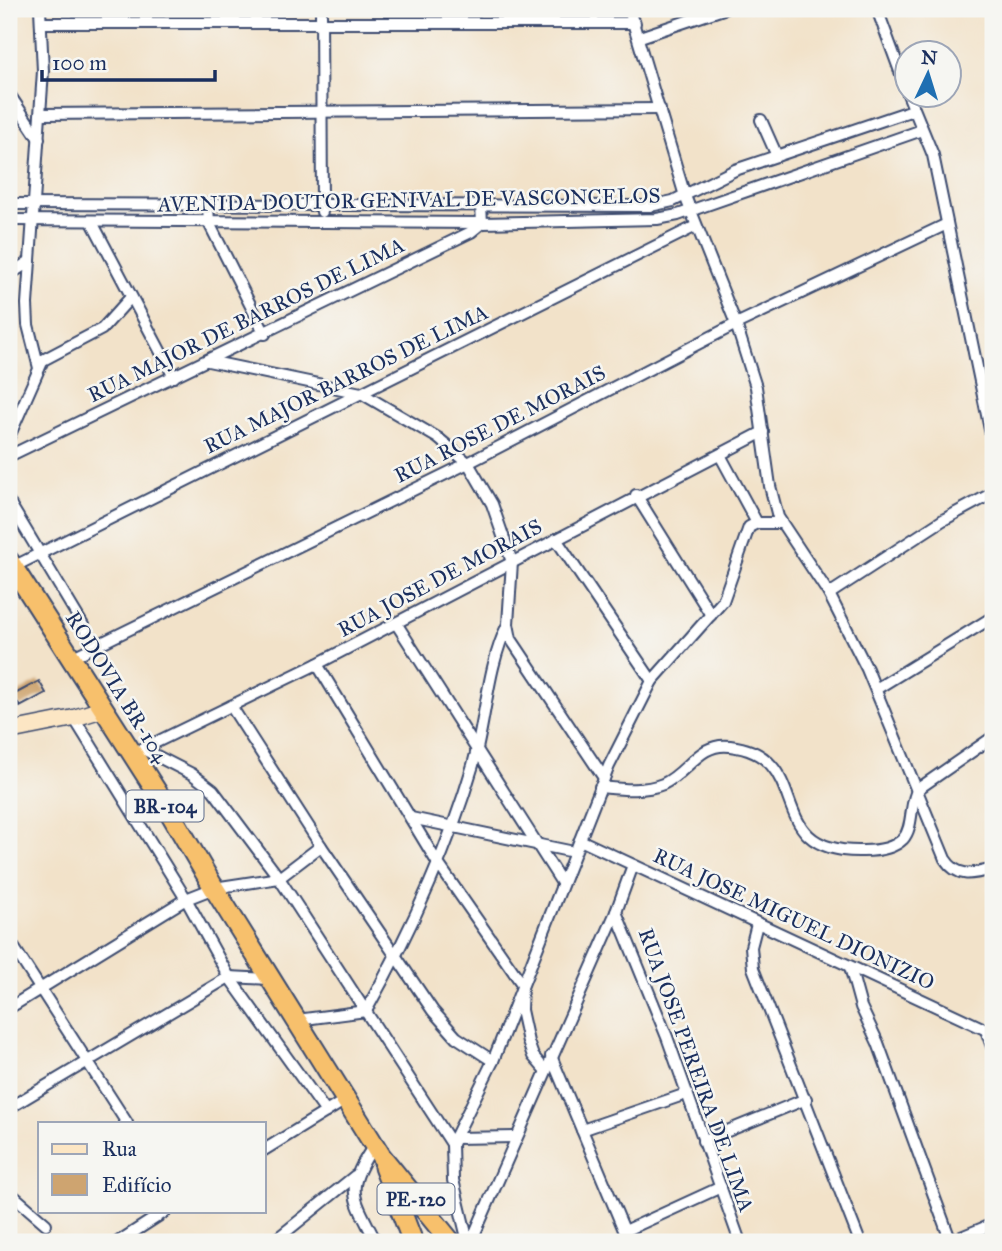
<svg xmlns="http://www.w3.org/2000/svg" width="1002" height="1251" viewBox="0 0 1002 1251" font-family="'IM FELL Great Primer',serif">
<rect width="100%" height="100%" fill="#f6f6f2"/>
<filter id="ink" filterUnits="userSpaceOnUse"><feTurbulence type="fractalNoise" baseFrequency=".0143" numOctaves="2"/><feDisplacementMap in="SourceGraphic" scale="14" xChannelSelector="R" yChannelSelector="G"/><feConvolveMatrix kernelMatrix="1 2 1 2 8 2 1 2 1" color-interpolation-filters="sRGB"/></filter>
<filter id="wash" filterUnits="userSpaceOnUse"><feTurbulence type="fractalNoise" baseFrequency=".00686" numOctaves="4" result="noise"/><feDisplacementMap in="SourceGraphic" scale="28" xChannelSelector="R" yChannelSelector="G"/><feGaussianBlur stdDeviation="1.57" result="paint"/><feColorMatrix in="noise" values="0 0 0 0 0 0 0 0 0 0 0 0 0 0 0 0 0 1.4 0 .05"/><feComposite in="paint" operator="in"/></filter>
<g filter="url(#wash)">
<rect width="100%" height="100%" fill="#f2e2c9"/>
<g id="blocks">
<polygon fill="#cea470" points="39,681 46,693 20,707 13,695"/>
</g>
</g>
<g filter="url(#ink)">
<use href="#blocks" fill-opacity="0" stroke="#3b4a6e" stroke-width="2"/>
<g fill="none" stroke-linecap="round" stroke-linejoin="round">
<defs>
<g id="street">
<polyline points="321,9 322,212"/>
<path d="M629,9L685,196L736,324L756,387L770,486L778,517L829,594L867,669L945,859C958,879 973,874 993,869"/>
<polyline points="877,9 908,93"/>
<polyline points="42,23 635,23"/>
<polyline points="640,37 723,9"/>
<polyline points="9,94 39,139"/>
<polyline points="908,94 933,155 993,444"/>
<polyline points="41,114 660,109"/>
<polyline points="761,120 777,156"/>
<polyline points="9,204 650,206 673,201 735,170 913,110"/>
<polyline points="208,205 209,223 265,334"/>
<polyline points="9,220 482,223 657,219 678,215 922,130"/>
<polyline points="92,222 174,377"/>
<polyline points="9,275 30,261"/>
<polyline points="208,361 361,393 438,438 468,463 492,504 512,562 508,624 511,639 604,778"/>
<polyline points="39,368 28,325 27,304 43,71 40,9"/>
<polyline points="9,437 43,360 102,329 131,297"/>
<polyline points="720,455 757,523"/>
<polyline points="9,456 471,232 482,223 481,205"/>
<polyline points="636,495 711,615"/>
<polyline points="9,502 96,647"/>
<polyline points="556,539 652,681"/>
<polyline points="13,567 696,226"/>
<polyline points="829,594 943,520 993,493"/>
<polyline points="396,623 562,883"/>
<polyline points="71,658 468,463 736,324 947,224"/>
<polyline points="317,664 437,862 522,984 521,1010 528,1042 533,1056 545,1070"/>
<polyline points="876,689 993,617"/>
<polyline points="231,706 321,846 433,1011 456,1037 493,1061"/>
<polyline points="74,718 186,899 229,977 326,1112"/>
<polyline points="143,749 192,774 213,790 279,878 452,1144"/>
<polyline points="132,754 317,664 763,432"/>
<path d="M600,787C621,789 643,792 663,784C688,773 699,742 730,746C817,756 759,854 863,851C876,851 893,849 903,839C914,827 909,803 918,789L993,737"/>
<polyline points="411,818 574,852"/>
<polyline points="580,840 993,1033"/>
<polyline points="616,912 667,1037 740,1242"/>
<polyline points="757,924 751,947 753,968 860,1242"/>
<polyline points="9,940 127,1123"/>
<polyline points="850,967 861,1007 878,1043 951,1242"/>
<polyline points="9,1008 186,899 214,888 279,878 321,846"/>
<path d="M297,1020L366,1011C409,934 448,850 473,765C486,719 487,667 508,624"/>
<polyline points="986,1030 993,1049"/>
<polyline points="551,1056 629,1242"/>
<polyline points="9,1108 229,977 271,979"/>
<polyline points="582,1130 686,1094"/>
<polyline points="454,1138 516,1137"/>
<polyline points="703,1141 806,1099"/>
<path d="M375,1144C343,1191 353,1195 376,1242"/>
<polyline points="264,1150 347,1099"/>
<polyline points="9,1192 46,1224"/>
<polyline points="625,1231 721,1187"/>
<polyline points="118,1242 166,1211"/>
<polyline points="273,1242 355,1176"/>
<polyline points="468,1242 453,1180 452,1144 493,1061 609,766 652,681 723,601 749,527 757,523 781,523"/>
<polyline points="471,1242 616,912 633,865"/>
<polyline points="949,1242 993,1224"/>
</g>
<polyline id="secondary" points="9,731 74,718 103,709"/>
<g id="highway">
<polyline points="9,561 169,811 214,888 381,1156 451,1242"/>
<polyline points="384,1167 413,1242"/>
</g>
</defs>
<use href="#street" stroke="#3b4a6e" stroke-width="14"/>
<use href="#secondary" stroke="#3b4a6e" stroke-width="19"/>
<use href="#highway" stroke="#3b4a6e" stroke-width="23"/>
<use href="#street" stroke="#fff" stroke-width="10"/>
<use href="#secondary" stroke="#fce6c4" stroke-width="16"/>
<use href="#highway" stroke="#f7c06c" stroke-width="19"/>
</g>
</g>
<g text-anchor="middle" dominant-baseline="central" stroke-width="5" stroke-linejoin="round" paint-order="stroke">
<g fill="#f6f6f2" stroke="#5d6b8a" stroke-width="2">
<rect x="126.5" y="790.5" width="77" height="31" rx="5"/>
<rect x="377.5" y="1183.5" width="77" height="31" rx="5"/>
</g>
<g font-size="19" font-weight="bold" fill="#1b2f5e">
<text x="165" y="806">BR-104</text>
<text x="416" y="1199">PE-120</text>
</g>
<g font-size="21" fill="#1b2f5e" stroke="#f6f6f2">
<text transform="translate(409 200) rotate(-1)">AVENIDA DOUTOR GENIVAL DE VASCONCELOS</text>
<text transform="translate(246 320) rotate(-26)">RUA MAJOR DE BARROS DE LIMA</text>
<text transform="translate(346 379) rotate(-26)">RUA MAJOR BARROS DE LIMA</text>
<text transform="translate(500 424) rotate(-27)">RUA ROSE DE MORAIS</text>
<text transform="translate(440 578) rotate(-28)">RUA JOSE DE MORAIS</text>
<text transform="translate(117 687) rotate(58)">RODOVIA BR-104</text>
<text transform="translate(794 919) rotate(25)">RUA JOSE MIGUEL DIONIZIO</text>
<text transform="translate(696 1070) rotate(70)">RUA JOSE PEREIRA DE LIMA</text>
</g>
</g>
<rect width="1002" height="1251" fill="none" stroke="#f6f6f2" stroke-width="35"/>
<rect x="38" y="1122" width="228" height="91" fill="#f6f6f2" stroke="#9ea6b7" stroke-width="2"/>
<rect x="52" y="1144" width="35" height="10" fill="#fce6c4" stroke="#9ea6b7" stroke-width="2"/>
<text x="102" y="1156" font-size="21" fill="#1b2f5e">Rua</text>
<rect x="52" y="1174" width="35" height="21" fill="#cea470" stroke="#9ea6b7" stroke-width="2"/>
<text x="102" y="1192" font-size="21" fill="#1b2f5e">Edifício</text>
<g transform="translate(928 74) rotate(4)"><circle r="33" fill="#f6f6f2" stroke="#9ea6b7" stroke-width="2"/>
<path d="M0-5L12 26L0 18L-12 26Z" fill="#1f6fb2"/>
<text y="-10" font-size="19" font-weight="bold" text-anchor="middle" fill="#1b2f5e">N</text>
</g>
<path d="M42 70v10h173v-10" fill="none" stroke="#1b2f5e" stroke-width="3.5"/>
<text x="52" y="70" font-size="21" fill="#1b2f5e" stroke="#f6f6f2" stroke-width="5" paint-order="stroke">100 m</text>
</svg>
